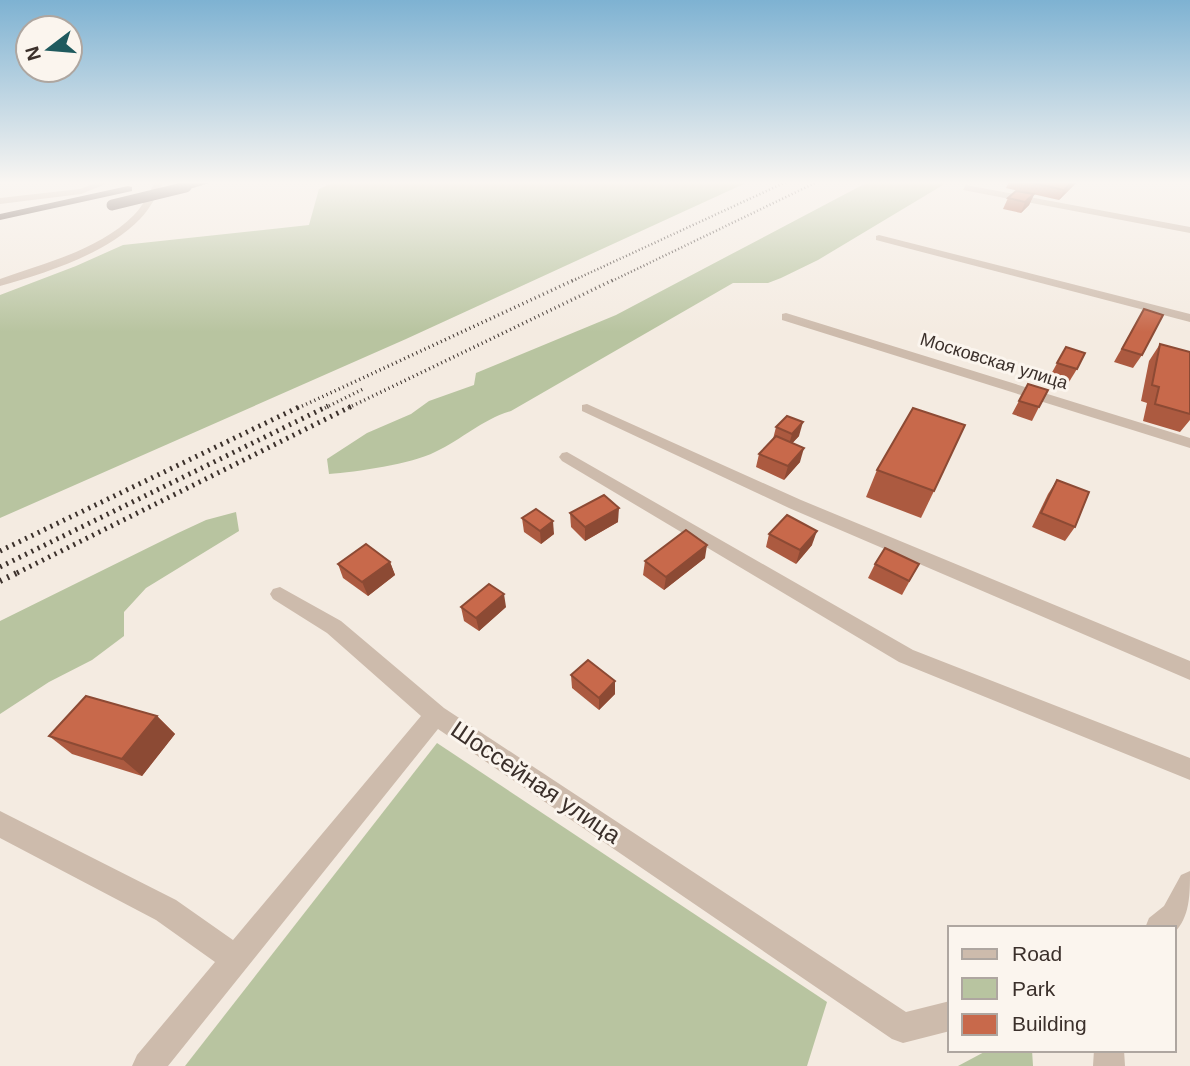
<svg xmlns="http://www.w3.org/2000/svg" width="1190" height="1066" viewBox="0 0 1190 1066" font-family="Helvetica,sans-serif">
<rect width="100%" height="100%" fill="#f4ebe1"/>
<g fill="#b8c4a0">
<polygon points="334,182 748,182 406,339 0,518 0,295 76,266 123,245 309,225 319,189"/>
<path d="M868,182H948L818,260L781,278L768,283H733L511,411C481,420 463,439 435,452C412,464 356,472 329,474L327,459L367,433L411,414L429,401L474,385L476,373L616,315Z"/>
<polygon points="236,512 239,531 146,588 124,612 124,636 92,660 49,682 0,714 0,621 178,533 206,520"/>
<polygon points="437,743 827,1002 807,1066 185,1066"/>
<polygon points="988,1050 1032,1050 1033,1066 958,1066"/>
</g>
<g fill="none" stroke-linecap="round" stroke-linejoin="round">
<g fill="#cdbbac" fill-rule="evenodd">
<polygon points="98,182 111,182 81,194 0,204 0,198 80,189"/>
<path d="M155,182H163C157,195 150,209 140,219C106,254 46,273 0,286V279C45,263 99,250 134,215C143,206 149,193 155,182Z"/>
<polygon points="966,185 1190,227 1190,233 963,190"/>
<polygon points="879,235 1190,314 1190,322 876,240 876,236"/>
<polygon points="786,313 1190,438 1190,448 782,320 782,314"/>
<polygon points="587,404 801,500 1190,661 1190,680 789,508 582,411 582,405"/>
<polygon points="567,452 913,650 1190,758 1190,780 899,662 562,461 559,457 562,453"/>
<polygon points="280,587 341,621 444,708 906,1012 950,1001 950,1031 903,1043 892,1039 438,729 168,1066 132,1066 137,1055 215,962 156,920 0,838 0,811 176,900 233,940 421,716 327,633 273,599 270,594 273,589"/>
<path d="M1190,871C1190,895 1190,917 1174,933V928H1145L1149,918L1164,906L1181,875Z"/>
<polygon points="1094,1050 1124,1050 1125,1066 1093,1066"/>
</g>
<g fill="#5c4a42" fill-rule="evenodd">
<polygon points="193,182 213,182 186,190 181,187"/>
<polygon points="128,186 132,187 132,191 0,220 0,214"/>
</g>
<g stroke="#3b302b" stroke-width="2.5" stroke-dasharray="1 2.5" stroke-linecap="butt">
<polyline points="572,281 786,182"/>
<polyline points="612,281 817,182"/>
</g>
<g stroke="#3b302b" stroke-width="3.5" stroke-dasharray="1 3.5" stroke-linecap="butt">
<polyline points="298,408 576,279"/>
<polyline points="325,408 365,388"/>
<polyline points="348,408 615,279"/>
</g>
<g stroke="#3b302b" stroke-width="5" stroke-dasharray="2 5" stroke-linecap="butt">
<polyline points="0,551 301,406"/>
<polyline points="0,567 328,406"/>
<polyline points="17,573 352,406"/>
</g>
<polyline stroke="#3b302b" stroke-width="6" stroke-dasharray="2 6" stroke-linecap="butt" points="0,581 21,571"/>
<polyline stroke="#5c4a42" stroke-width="11" points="112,205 186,187"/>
</g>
<g fill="#ac5a40">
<polygon points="1009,182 1077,182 1059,200 1006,188"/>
<polygon points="1034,195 1029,205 1021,213 1003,209 1008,198"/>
<polygon points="1144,309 1142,355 1133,368 1114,362"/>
<polygon points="1160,344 1190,352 1190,420 1180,432 1143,421 1147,403 1141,401 1149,361"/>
<polygon points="1066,347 1077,369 1069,382 1050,376"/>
<polygon points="1028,384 1039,407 1032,421 1012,414"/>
<polygon points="776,427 799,436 792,443 800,462 784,480 756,467 759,454 773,439"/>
<polygon points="877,470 934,491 921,518 866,497"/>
<polygon points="1057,480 1075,527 1065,541 1032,527 1048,494"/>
<polygon points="570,513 618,522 585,541 571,527"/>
<polygon points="522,518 554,534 541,544 524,532"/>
<polygon points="769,534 812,545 796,564 766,547"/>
<polygon points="705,558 664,590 643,575 645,561"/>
<polygon points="390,562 395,575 368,596 343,578 338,564"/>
<polygon points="875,564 919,564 902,595 868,578"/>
<polygon points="461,607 506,607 479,631 464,621"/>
<polygon points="571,675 615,694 599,710 572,688"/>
<polygon points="157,716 175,734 142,776 72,754 49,736"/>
</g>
<g fill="#8c4a34">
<polygon points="1072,182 1077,182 1059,200 1064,190"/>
<polygon points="1034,194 1029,205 1021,213 1025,202"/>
<polygon points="803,422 799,436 788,448 792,434"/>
<polygon points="804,448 800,462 784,480 788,466"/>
<polygon points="619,508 618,522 585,541 585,527"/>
<polygon points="553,521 554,534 541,544 540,531"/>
<polygon points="817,531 812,545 796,564 800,550"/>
<polygon points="707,545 705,558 664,590 666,577"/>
<polygon points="390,562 395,575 368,596 362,582"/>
<polygon points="504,594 506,607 479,631 476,618"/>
<polygon points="615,681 615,694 599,710 599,698"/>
<polygon points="157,716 175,734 142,776 122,759"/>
</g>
<g fill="#c8694b" stroke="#8c4a34" stroke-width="2">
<polygon points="1029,182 1072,182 1064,190"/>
<polygon points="1016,191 1034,194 1025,202 1008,198"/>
<polygon points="1144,309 1163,315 1142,355 1122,349"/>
<polygon points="1160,344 1190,352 1190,414 1155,404 1159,387 1152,385"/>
<polygon points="1066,347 1085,353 1077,369 1057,363"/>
<polygon points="1028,384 1048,390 1039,407 1019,401"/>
<polygon points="913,408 965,425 934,491 877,470"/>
<polygon points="787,416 803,422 792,434 776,427"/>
<polygon points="776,436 804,448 788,466 759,454"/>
<polygon points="1057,480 1089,492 1075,527 1041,513"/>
<polygon points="604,495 619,508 585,527 570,513"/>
<polygon points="536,509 553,521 540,531 522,518"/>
<polygon points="787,515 817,531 800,550 769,534"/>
<polygon points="686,530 707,545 666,577 645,561"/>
<polygon points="366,544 390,562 362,582 338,564"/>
<polygon points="885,548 919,564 909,581 875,564"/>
<polygon points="489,584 504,594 476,618 461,607"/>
<polygon points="588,660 615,681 599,698 571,675"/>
<polygon points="86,696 157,716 122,759 49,736"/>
</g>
<linearGradient id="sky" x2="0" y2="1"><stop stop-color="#7eb2d2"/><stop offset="0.55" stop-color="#faf6f2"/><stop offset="1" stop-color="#faf6f2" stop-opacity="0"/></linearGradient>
<rect width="1190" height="332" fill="url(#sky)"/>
<g text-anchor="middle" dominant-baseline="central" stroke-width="6" stroke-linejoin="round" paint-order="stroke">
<g font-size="18" fill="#3b302b" stroke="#fbf5ee">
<text transform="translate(994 361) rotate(17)">Московская улица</text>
</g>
<g font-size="24" fill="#3b302b" stroke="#fbf5ee">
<text transform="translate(536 782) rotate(34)">Шоссейная улица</text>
</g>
</g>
<rect x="948" y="926" width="228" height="126" fill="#fbf5ee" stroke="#aea6a0" stroke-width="2"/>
<rect x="962" y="949" width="35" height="10" fill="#cdbbac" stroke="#aea6a0" stroke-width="2"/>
<text x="1012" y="961" font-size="21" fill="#3b302b">Road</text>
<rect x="962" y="978" width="35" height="21" fill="#b8c4a0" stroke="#aea6a0" stroke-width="2"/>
<text x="1012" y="996" font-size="21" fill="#3b302b">Park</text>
<rect x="962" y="1014" width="35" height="21" fill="#c8694b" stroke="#aea6a0" stroke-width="2"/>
<text x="1012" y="1031" font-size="21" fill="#3b302b">Building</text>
<g transform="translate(49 49) rotate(254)"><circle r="33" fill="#fbf5ee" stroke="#aea6a0" stroke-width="2"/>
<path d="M0-5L12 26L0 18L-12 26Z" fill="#1f5a5e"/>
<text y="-10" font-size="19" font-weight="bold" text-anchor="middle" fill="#3b302b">N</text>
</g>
</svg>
